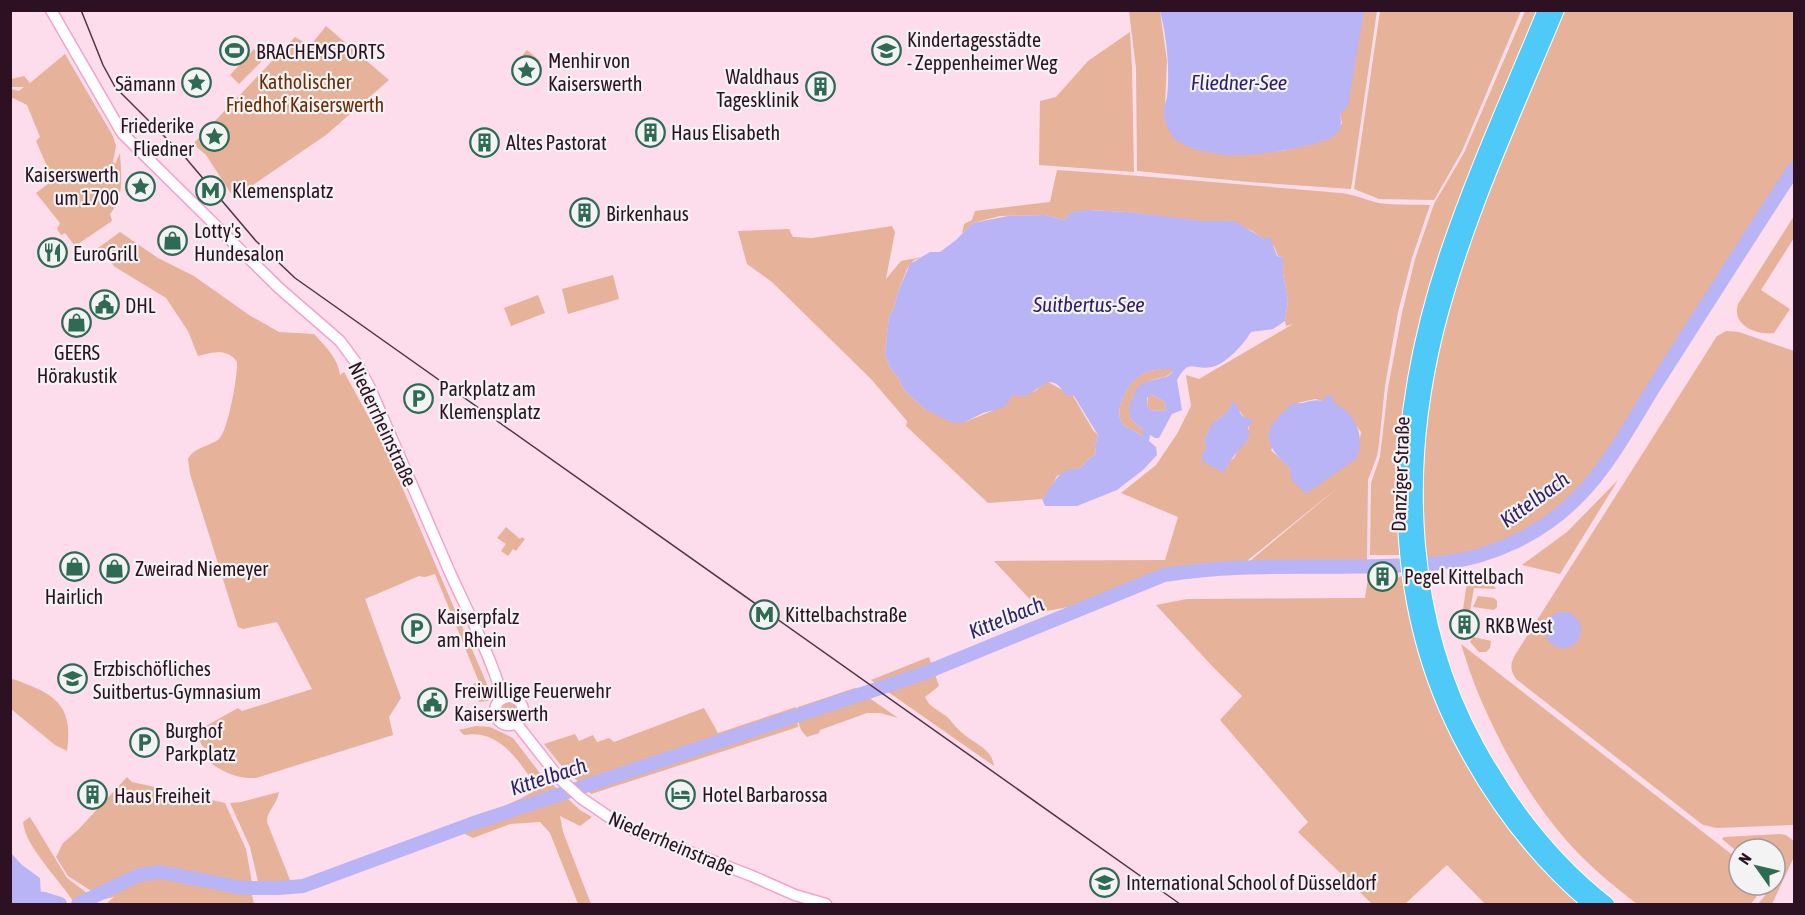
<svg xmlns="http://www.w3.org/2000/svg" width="1805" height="915" viewBox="0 0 1805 915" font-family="'Asap Condensed',sans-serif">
<rect width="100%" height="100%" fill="#fddcec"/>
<g fill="#e6b299" fill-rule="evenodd">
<polygon points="1129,11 1160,11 1167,61 1165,106 1195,149 1218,154 1282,151 1320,142 1334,136 1342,123 1340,115 1343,110 1364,11 1377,11 1351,189 1249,182 1137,171 1136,68"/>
<polygon points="1380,11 1521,11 1462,151 1434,200 1379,199 1354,189"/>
<polygon points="1525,11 1541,11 1471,176 1398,492 1400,555 1370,555 1371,483 1380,457 1388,388 1402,313 1415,259 1434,204 1464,153"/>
<path d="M1563,11H1794V161L1606,457C1597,469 1589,483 1578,494C1538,536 1483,559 1425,561L1420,492L1430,387L1441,333L1463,257L1490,183Z"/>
<polygon points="326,26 389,80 326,135 234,198 206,155 193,144 295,37 310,46"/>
<polygon points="1130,32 1132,69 1134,172 1039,165 1040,101 1056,97 1088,61"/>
<polygon points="254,49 264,59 239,84 230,75"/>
<polygon points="527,50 540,61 536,66 529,69 516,63"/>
<path d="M65,54L113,136L116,146L113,162L115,164L120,153C121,174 125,197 110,214L112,221L75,246L65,233L61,235L57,229L60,223L36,193L53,180L36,141L40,137L27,105L11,97V89L19,91L24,87H11V79L24,76L30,83Z"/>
<path d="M1057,170C1151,176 1246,185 1340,193C1353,194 1363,199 1375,202C1392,206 1412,204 1430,205L1412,258L1398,312L1385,386L1379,444L1377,456L1368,480L1367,563L1244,566L1341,485L1242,565L1203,567L1165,573L1072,609L1068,607L1042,612L994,561L1165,560L1178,517L1121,493L1156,465L1177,434L1191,406L1186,375L1199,379L1293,324L1286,326L1285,321L1288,300L1283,274V258L1278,256L1274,246L1252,231L1230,221L1205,222L1127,212L1088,210L1068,216L1064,220L1045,215L1000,216L973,223L962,234L964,224L972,220L975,211L1050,202ZM1315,399C1343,406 1344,407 1361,432L1357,455L1291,474L1290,468L1271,450L1297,403ZM1237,408L1250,424L1247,434L1249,439L1239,448L1234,458L1228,462L1205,449L1208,446L1204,440C1212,424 1220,414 1237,408Z"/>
<path d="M1794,216V238L1761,290L1790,309L1774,333C1757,336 1731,325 1738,304Z"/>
<polygon points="892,226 895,232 886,279 901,261 922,257 914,260 907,269 898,292 894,308 889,316 888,326 885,354 890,368 898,377 904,390 926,410 965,422 992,411 1013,395 1023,395 1035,391 1045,383 1050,383 1073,396 1093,430 1098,435 1095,446 1096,454 1091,457 1079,469 1057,476 1049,491 1042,499 988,503 906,426 907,421 871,379 772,282 747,264 738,231 789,229 793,237 812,238"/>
<path d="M120,232L158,258L194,276L249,315L279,332L314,334C325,346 338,358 340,375L344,372L384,445L490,691L492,697L488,701L479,702L473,684L479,682L435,574L425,577L419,576L365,599L401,698L389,717L393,735L256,778C235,779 222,771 206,760L210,757L195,734L197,731L238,708L242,711L312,689L277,622L243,629L238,627L190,474L188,459C194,447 209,447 219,439C228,431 238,375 237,362C228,348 212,352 198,356L188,331L166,298L115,267L98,248Z"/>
<polygon points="613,275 619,299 568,314 562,289"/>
<polygon points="538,295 545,313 511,326 504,308"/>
<path d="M1726,331L1739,332L1794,351V825L1717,828L1703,825L1516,679C1510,670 1510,664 1515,655L1717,336Z"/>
<path d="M1171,368L1173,371C1168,377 1162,377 1155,379C1137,384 1129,400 1130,418L1143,430V436L1123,425C1117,415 1119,408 1123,398C1133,374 1146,370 1171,368Z"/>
<polygon points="1151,394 1165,402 1166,409 1163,411 1150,410 1147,406 1148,396"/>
<polygon points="1618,480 1560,574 1522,565 1567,532"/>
<polygon points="506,527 520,539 522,537 525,539 516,551 513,549 508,556 501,551 506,544 497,538"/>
<polygon points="1483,571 1496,589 1474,588 1469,617 1462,616 1468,576"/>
<path d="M1403,575C1414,638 1432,704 1464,760C1495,814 1542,859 1583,904H1485L1447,865L1405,904H1372L1298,832L1308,822L1220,720L1242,696L1212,666L1156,605L1187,599L1365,598L1368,577L1392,581Z"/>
<polygon points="1478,596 1494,598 1497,601 1497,607 1494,610 1473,607"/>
<polygon points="1473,637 1491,641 1490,648 1486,652 1479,652 1470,642"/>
<path d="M1461,644L1739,860V885H1765L1751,904H1637C1612,885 1587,864 1566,840C1531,800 1502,749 1481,700C1473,682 1467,663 1461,644Z"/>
<path d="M929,657L939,686L925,697C930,708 937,709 946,716C951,720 954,726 959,730C971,743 992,747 994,766L871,680Z"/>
<path d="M10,678C52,693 74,702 67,751L55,745L11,709Z"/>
<path d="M855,688L898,718L880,713H867L820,730L819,733L807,737C797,728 798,719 798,707Z"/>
<circle cx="508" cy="711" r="9"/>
<polygon points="796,707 798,727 591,794 560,764 544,744 575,734 579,741 593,735 597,742 609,738 614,742 704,708 718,733"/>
<path d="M476,726L490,727L513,738L539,772L580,810L592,817L580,826L560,816L563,832L591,904H578L550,833L540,822L510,824L473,838L461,832L477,818L520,799L538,789C520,763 501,729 464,735L459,730Z"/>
<path d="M127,777L132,782L225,803L246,849L253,888C218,886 172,861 138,873C124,878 110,887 96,894L68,876L56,857L63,843L78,830Z"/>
<path d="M279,792C277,805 267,810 267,822L292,885L259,886L250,847L230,803L241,802Z"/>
<path d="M30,817L67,878L91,896L75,904C61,881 25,847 23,822Z"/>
<polygon points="1780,834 1786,835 1794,841 1794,857 1772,904 1758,904 1778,880 1775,878 1775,849 1739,849 1739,853 1722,839 1724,837"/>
<polygon points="160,874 170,875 252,895 254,904 109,904 107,903 114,897 104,899 101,896 139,877"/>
</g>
<g fill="#b8b4f5" fill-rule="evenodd">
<path d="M1160,11H1364L1348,106L1340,115C1342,123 1341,131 1334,136C1317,148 1239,159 1218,154C1205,152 1185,148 1175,139C1169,132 1163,120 1164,110C1164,106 1166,101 1167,97C1170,70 1167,37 1160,11Z"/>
<path d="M1088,210L1127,212L1205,221H1230L1236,222L1264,239L1270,237L1277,256L1283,258V274L1288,300L1285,321L1273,329L1251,332C1244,344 1226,364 1212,367C1193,371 1190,357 1177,380L1182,410L1172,414L1159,438H1155L1150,435L1149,441L1156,447L1157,455L1143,470L1117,490L1077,506H1045L1042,499C1054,485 1058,467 1079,469L1091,457L1096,454L1095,446L1098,435L1074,396L1065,395C1050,367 1039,394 1023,396C1020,396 1017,395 1013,395L1009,400V402L1002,408L983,413L965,422L953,423L926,410L904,390L898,377L890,368L885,354L889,316L894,308L898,292L910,264L930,252H940L956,240L973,223L1008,216L1045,215L1064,220L1072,212ZM1171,369L1173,372L1168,376L1145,382L1137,388L1129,406L1130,418L1143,430V436L1123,425C1117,415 1119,408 1123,398C1133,375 1146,369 1171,369ZM1151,394L1165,402L1166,409L1163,411L1150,410L1147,406V398Z"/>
<path d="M1327,395L1333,396L1334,403C1355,413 1366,436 1357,458L1306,494L1291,479L1290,468C1259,440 1263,429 1293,403C1304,405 1312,398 1323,401Z"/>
<path d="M1234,401C1242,411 1236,416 1253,420L1248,428L1249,439C1239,449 1229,460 1224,473L1202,461V455L1207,446L1204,440L1212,424L1227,412Z"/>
<circle cx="1563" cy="630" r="18"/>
<polygon points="10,852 22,865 40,878 41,898 36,904 11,904"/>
</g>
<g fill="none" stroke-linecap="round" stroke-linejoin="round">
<g stroke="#b8b4f5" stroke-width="14">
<polyline points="10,895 44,899 60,904"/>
<path d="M78,904L139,875L160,872L243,888H279L303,886L471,824L922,674L1164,575C1255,560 1348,572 1440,563C1492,558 1544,533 1580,495C1612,462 1634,418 1659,379C1704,309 1748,239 1794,169"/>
</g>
<defs>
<g id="secondary">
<path d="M51,10L122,133L279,288L340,341L357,364L370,388C397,451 424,513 451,575C470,616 490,655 503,698"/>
<circle cx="509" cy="711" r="14"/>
<polyline points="516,723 560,779 581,798 609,817 635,831 752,876 795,895 826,904"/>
</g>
<g id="highway">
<path d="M1545,10C1512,90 1476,169 1448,251C1393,414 1381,593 1466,749C1498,808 1539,861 1590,904"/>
<path d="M1557,10C1513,116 1464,220 1436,332C1402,470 1408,620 1477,746C1510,806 1553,862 1607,904"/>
</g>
</defs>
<use href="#secondary" stroke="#f2a3cd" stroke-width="13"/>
<use href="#highway" stroke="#fff" stroke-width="16"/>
<use href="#secondary" stroke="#fff" stroke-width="10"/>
<use href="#highway" stroke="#4fcaf8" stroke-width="14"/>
<polyline stroke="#513344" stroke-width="1.5" points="81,10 103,65 115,87 184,156 256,241 295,278 1180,904"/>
</g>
<defs>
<symbol id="school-ring" viewBox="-11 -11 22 22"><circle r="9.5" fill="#f3f3f3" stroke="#2e6a54" stroke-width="1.5"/><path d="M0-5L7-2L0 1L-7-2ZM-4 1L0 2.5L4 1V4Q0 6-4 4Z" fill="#2e6a54"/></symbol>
<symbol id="stadium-ring" viewBox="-11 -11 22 22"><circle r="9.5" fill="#f3f3f3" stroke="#2e6a54" stroke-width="1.5"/><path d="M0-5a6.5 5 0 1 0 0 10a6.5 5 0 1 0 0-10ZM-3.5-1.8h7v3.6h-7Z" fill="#2e6a54"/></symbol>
<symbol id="sight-ring" viewBox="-11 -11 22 22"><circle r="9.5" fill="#f3f3f3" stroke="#2e6a54" stroke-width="1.5"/><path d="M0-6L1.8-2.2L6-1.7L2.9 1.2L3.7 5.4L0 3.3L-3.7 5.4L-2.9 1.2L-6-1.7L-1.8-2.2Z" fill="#2e6a54"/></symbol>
<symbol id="building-ring" viewBox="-11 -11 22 22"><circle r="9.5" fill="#f3f3f3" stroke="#2e6a54" stroke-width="1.5"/><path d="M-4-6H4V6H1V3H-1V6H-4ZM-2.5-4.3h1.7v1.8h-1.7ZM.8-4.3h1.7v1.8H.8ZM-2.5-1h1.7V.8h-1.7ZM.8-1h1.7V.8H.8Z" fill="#2e6a54"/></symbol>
<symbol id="metro-ring" viewBox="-11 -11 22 22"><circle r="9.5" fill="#f3f3f3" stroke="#2e6a54" stroke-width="1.5"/><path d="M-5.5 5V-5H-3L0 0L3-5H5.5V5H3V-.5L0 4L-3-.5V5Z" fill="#2e6a54"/></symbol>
<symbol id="shop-ring" viewBox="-11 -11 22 22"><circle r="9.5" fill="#f3f3f3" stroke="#2e6a54" stroke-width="1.5"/><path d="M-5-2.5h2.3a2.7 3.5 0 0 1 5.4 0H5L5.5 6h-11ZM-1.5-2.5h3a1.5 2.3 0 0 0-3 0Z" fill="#2e6a54"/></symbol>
<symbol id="restaurant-ring" viewBox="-11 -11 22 22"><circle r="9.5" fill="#f3f3f3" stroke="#2e6a54" stroke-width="1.5"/><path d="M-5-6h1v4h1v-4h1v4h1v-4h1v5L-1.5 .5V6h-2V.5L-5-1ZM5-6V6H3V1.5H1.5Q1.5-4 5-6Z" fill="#2e6a54"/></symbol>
<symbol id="civic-ring" viewBox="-11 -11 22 22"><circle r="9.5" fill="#f3f3f3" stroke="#2e6a54" stroke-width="1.5"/><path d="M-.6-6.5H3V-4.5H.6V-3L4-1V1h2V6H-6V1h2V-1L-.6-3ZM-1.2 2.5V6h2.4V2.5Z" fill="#2e6a54"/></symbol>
<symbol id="parking-ring" viewBox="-11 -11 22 22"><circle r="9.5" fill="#f3f3f3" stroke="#2e6a54" stroke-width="1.5"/><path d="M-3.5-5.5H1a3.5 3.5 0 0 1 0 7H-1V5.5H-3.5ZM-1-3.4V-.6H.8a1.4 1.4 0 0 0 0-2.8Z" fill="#2e6a54"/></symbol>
<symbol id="hotel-ring" viewBox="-11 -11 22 22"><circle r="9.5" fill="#f3f3f3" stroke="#2e6a54" stroke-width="1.5"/><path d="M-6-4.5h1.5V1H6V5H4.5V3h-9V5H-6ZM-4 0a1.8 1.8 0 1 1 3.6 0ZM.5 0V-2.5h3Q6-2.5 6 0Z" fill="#2e6a54"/></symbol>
</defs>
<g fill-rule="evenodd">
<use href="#school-ring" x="870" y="34" width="33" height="33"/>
<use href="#stadium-ring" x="218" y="34" width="33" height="33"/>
<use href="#sight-ring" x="510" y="54" width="33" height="33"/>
<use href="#sight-ring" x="180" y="66" width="33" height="33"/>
<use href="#building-ring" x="804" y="70" width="33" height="33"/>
<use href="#building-ring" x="634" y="116" width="33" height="33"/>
<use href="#sight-ring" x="198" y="120" width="33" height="33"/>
<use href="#building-ring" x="468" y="126" width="33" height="33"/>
<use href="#sight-ring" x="124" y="170" width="33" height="33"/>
<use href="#metro-ring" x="194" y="174" width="33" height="33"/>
<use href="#building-ring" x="568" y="196" width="33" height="33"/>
<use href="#shop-ring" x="156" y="224" width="33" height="33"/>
<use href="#restaurant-ring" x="36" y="236" width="33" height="33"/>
<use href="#civic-ring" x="88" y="288" width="33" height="33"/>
<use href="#shop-ring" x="60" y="306" width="33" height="33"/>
<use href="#parking-ring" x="402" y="382" width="33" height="33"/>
<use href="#shop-ring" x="58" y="550" width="33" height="33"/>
<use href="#shop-ring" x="98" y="552" width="33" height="33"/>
<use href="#building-ring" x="1366" y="560" width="33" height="33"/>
<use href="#metro-ring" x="748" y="598" width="33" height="33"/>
<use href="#building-ring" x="1448" y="608" width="33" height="33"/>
<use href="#parking-ring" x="400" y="612" width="33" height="33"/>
<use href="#school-ring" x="56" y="662" width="33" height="33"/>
<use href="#civic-ring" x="416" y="686" width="33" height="33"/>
<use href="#parking-ring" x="128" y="726" width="33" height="33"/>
<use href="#hotel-ring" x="664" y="778" width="33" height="33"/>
<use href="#building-ring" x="76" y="778" width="33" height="33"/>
<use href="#school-ring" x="1088" y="866" width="33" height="33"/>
</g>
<g text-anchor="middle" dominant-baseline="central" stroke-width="4.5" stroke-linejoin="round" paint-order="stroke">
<g font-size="20" fill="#2d1021" stroke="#f3f3f3" text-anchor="start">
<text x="907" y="39">Kindertagesstädte<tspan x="907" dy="23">- Zeppenheimer Weg</tspan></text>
<text x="256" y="51">BRACHEMSPORTS</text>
<text x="548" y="60">Menhir von<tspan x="548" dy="23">Kaiserswerth</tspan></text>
<text x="799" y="76" text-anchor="end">Waldhaus<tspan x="799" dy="23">Tagesklinik</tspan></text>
<text x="176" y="83" text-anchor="end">Sämann</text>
<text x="194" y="125" text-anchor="end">Friederike<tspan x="194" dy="23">Fliedner</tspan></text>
<text x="671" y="132">Haus Elisabeth</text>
<text x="506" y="142">Altes Pastorat</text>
<text x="119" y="174" text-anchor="end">Kaiserswerth<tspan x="119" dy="23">um 1700</tspan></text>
<text x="232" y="190">Klemensplatz</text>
<text x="606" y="213">Birkenhaus</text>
<text x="194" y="230">Lotty's<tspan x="194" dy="23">Hundesalon</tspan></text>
<text x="73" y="253">EuroGrill</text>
<text x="125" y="305">DHL</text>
<text x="77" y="352" text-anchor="middle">GEERS<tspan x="77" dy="23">Hörakustik</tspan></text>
<text x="439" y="388">Parkplatz am<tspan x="439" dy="23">Klemensplatz</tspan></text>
<text x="135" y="568">Zweirad Niemeyer</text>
<text x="1404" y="576">Pegel Kittelbach</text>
<text x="74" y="596" text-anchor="middle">Hairlich</text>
<text x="785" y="614">Kittelbachstraße</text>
<text x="437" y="616">Kaiserpfalz<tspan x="437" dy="23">am Rhein</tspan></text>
<text x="1485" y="625">RKB West</text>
<text x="93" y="668">Erzbischöfliches<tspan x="93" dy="23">Suitbertus-Gymnasium</tspan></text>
<text x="454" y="690">Freiwillige Feuerwehr<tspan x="454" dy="23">Kaiserswerth</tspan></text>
<text x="165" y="730">Burghof<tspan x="165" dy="23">Parkplatz</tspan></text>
<text x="702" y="794">Hotel Barbarossa</text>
<text x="114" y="795">Haus Freiheit</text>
<text x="1126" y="882">International School of Düsseldorf</text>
</g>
<g font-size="20" fill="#682c07" stroke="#f3f3f3">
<text x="305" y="81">Katholischer<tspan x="305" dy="23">Friedhof Kaiserswerth</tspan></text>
</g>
<g font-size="20" fill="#2d1021" stroke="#f3f3f3">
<text transform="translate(383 424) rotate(65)">Niederrheinstraße</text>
<text transform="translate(1400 474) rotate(-88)">Danziger Straße</text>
<text transform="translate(672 843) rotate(23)">Niederrheinstraße</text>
</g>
<g font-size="21" font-style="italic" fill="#2e1e68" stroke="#f3f3f3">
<text x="1239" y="82">Fliedner-See</text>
<text x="1089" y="304">Suitbertus-See</text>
<text transform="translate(1534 499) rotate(-36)">Kittelbach</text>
<text transform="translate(1006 617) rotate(-22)">Kittelbach</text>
<text transform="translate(548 776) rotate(-18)">Kittelbach</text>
</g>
</g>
<rect width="1805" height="915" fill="none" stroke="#2d1021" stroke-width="24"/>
<g transform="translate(1757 867) rotate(304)"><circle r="28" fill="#f3f3f3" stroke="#a4989f" stroke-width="1.5"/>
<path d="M0-4.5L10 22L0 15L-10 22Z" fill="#2e6a54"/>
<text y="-9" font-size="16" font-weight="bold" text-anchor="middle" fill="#2d1021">N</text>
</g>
</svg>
